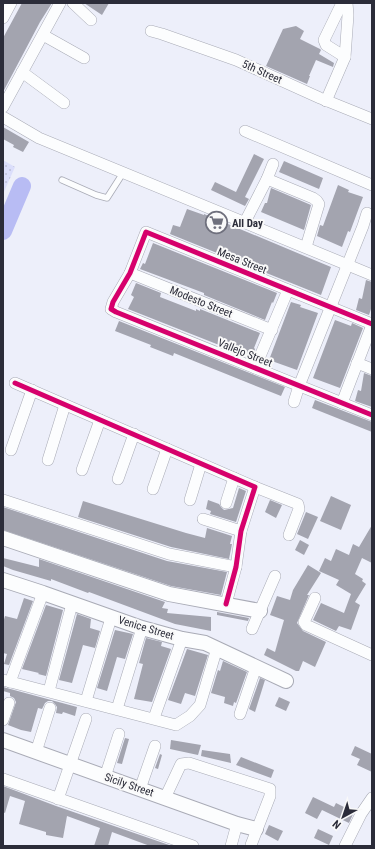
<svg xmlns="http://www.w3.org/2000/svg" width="375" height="849" viewBox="0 0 375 849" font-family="'Roboto Condensed',sans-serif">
<defs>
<pattern id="green-dots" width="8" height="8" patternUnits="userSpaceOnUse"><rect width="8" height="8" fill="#dbdefb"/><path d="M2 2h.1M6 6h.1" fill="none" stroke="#bcbfd8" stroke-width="1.8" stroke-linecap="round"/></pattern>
</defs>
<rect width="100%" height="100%" fill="#edeffa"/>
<polygon fill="url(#green-dots)" points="3,160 15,167 3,194"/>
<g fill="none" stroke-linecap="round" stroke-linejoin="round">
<polyline stroke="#b8bcf4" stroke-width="18" points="3,231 22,186"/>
</g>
<g fill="#a3a4af">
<polygon points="22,3 52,3 40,22 3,92 3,38"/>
<polygon points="84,3 109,3 102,15"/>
<polygon points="296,26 304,31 300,39 320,49 321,50 319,54 334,63 333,67 316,60 309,76 310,76 307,84 266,66 283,29"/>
<polygon points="3,127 29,142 23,152 13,147 14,145 3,139"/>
<polygon points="254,154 264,159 245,197 249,199 245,206 211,190 215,182 236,192"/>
<polygon points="284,161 323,178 319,189 279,172"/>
<polygon points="338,185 349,190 348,192 363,197 350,232 348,231 342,247 317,236 320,225 323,226"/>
<polygon points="271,188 311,205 304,230 261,212 265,203 267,203"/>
<polygon points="187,209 204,215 204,214 331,267 321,295 170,234 173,225 180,227"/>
<polygon points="153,243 277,293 273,303 272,302 265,320 204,295 204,293 140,269 143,263 145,264"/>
<polygon points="366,280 372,282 372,306 369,315 356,310 359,298 362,299"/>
<polygon points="136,283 161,293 160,297 196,311 196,309 200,311 200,309 260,333 254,348 255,349 252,358 128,309 134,297 131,295"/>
<polygon points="291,302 301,305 300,307 318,313 297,370 269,360"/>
<polygon points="335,320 351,326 352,323 363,328 340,388 313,378"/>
<polygon points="119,321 285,387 281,396 174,353 173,356 150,347 151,345 115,331"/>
<polygon points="364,373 372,376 372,407 355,401 358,390 361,391"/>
<polygon points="315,400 372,422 372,432 312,408"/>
<polygon points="239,488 246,491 236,522 210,514 211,511 206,509 208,500 219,504 221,507 224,510 233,508"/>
<polygon points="331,496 351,505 341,530 320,521"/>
<polygon points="270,500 282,505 276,518 265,512"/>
<polygon points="83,501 186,533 205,538 207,528 232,536 230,544 232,544 229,559 171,547 78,517"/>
<polygon points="3,507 167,561 227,572 221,595 171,586 3,530"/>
<polygon points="306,512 318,517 308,539 297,534"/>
<polygon points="372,525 372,563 362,558 355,574 363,579 362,581 366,584 355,602 360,605 351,630 339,626 336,631 313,620 321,603 344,613 351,594 336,585 339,580 319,571 325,558 331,561 336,549 349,555 353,544 359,547"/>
<polygon points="300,540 309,545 304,555 295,550"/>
<polygon points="3,558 39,567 39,559 165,602 162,608 168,609 167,613 211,617 211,631 175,624 89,592 88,593 51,579 51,581 13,570 3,566"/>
<polygon points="308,565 321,573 307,595 309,595 297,623 303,631 326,642 315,667 303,661 299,671 296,671 264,655 267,648 275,652 284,620 270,615 277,596 290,600 293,590"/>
<polygon points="24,598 33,601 9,665 4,664 7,654 3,653 3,623 5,616 17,619"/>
<polygon points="46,605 63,610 46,676 38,674 39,673 22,669"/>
<polygon points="217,612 249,618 248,621 217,615"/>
<polygon points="77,614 91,619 90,628 100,631 95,648 83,645 72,683 59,680"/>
<polygon points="115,630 133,634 125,659 117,657 107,691 97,688"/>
<polygon points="146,638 162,642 161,646 171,649 152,702 134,699 143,664 139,663"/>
<polygon points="187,649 208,655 195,696 185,693 181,704 168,700"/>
<polygon points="223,661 247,672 236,703 234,702 233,706 224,703 225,697 211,693 218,670 220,671"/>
<polygon points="260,678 265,680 255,712 249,709"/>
<polygon points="3,687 77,707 75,716 63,712 62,714 56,713 57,707 55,704 52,701 48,701 45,703 42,709 38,708 31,732 21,730 8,725 16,702 14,698 10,696 10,693 3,691"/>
<polygon points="279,697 290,702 286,711 275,706"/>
<polygon points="125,738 129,739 122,764 117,763"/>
<polygon points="171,740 201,745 198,755 170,749"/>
<polygon points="355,746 372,754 372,772 357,765 360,759 351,755"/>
<polygon points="202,750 230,754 231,763 201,756"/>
<polygon points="160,754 162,755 158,769 155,768"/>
<polygon points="241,757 274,770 271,778 236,765"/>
<polygon points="3,786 56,806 172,846 150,846 112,832 108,846 94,846 100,828 67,816 63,838 46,835 46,832 19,824 25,801 10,796 5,813 3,812"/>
<polygon points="313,797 334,807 336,803 354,812 349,823 322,810 317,819 305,813"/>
<polygon points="269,825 283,831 278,841 265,834"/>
<polygon points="318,829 333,836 329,845 314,838"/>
</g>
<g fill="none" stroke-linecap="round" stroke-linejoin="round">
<defs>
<polyline id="service" points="62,180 96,195 107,198 123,173"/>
<g id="minor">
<polyline points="73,3 91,20"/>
<polyline points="342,3 324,40 326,45 345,57"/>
<polyline points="3,18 11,3"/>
<polyline points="151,31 162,34 236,60 320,98 372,119"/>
<polyline points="43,35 84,58"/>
<polyline points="22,72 64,103"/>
<polyline points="326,101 345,57 348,15 347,3"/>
<polyline points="3,107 60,3"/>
<polyline points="3,117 39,138 372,275"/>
<polyline points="245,131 372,185"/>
<polyline points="267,179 313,198 317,201 319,204 306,247"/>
<polyline points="245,222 267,179 273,164"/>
<polyline points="130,273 272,330"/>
<polyline points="372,324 146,232 130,273 113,302 111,309 116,312 372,415"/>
<polyline points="357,363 372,369"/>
<polyline points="255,368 288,290"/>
<polyline points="15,383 255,487 241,531 236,567 226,604"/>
<polyline points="294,402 299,386 363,226 367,213"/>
<polyline points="342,403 372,325"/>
<polyline points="11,450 32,390"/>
<polyline points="48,460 65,405"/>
<polyline points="82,470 100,420"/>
<polyline points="118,479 134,434"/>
<polyline points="255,487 298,504 299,509 289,535"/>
<polyline points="153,489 167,449"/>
<polyline points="3,500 169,554 236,567"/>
<polyline points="190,500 201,464"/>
<polyline points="226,503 234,478"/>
<polyline points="203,519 241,531"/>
<polyline points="315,598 305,620 304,622 306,625 372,655"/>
<polyline points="252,629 275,576"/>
<polyline points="3,680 176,725 190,716 200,705 217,648"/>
<polyline points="10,682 43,593"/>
<polyline points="49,691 72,604"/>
<polyline points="86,701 111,618"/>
<polyline points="117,709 142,628"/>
<polyline points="240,714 256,667"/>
<polyline points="154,718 182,639"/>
<polyline points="3,720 9,703"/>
<polyline points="36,752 50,708"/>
<polyline points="105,777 119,734"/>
<polyline points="3,779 193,846"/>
<polyline points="140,789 155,746"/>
<polyline points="165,798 181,764 189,763 270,789 270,796 251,845"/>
<polyline points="58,799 86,719"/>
<polyline points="231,846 237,824"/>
<polyline points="345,846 361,814 372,798"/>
</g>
<g id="tertiary">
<polyline points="3,538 169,594 260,611"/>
<polyline points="3,580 43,593 142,628 182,639 205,643 286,681"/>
<polyline points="3,740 237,824 256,829"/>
</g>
</defs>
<use href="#service" stroke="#a9abb6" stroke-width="7"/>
<use href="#minor" stroke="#a9abb6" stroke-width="12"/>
<use href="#tertiary" stroke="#a9abb6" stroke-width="16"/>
<use href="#service" stroke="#fcfdfe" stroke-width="5.5"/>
<use href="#minor" stroke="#fcfdfe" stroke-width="11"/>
<use href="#tertiary" stroke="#fcfdfe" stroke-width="14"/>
<defs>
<g id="cycleway">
<polyline points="372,324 146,232 130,273 113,302 111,309 116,312 372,415"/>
<polyline points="15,383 255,487 241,531 236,567 226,604"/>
</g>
</defs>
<use href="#cycleway" stroke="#f9f9f9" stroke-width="8"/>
<use href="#cycleway" stroke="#d6006c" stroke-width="5"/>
</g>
<defs>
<symbol id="supermarket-ring" viewBox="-11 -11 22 22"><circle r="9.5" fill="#f9f9f9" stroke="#6f707d" stroke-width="1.5"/><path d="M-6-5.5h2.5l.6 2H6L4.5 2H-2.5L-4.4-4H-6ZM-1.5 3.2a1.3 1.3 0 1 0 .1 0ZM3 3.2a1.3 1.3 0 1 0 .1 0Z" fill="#6f707d"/></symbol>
</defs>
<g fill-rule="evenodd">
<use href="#supermarket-ring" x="204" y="210" width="25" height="25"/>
</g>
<g text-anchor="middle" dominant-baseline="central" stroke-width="4" stroke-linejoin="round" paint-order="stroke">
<g font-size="11" fill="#2b2c39" stroke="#f9f9f9">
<text transform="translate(262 72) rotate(24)">5th Street</text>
<text transform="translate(242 261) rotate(22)">Mesa Street</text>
<text transform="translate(201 302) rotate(22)">Modesto Street</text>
<text transform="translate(245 353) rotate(22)">Vallejo Street</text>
<text transform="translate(146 628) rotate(17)">Venice Street</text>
<text transform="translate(129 785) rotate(19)">Sicily Street</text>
</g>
<g font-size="11" font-weight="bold" fill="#2b2c39" stroke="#f9f9f9" text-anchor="start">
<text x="232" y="223">All Day</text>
</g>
</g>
<rect width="375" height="849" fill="none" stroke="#2b2c39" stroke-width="8"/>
<g transform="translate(343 817) rotate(220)" stroke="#f9f9f9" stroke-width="3" paint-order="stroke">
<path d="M0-3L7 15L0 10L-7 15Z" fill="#2b2c39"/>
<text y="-6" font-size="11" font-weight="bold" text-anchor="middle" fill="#2b2c39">N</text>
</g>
</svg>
